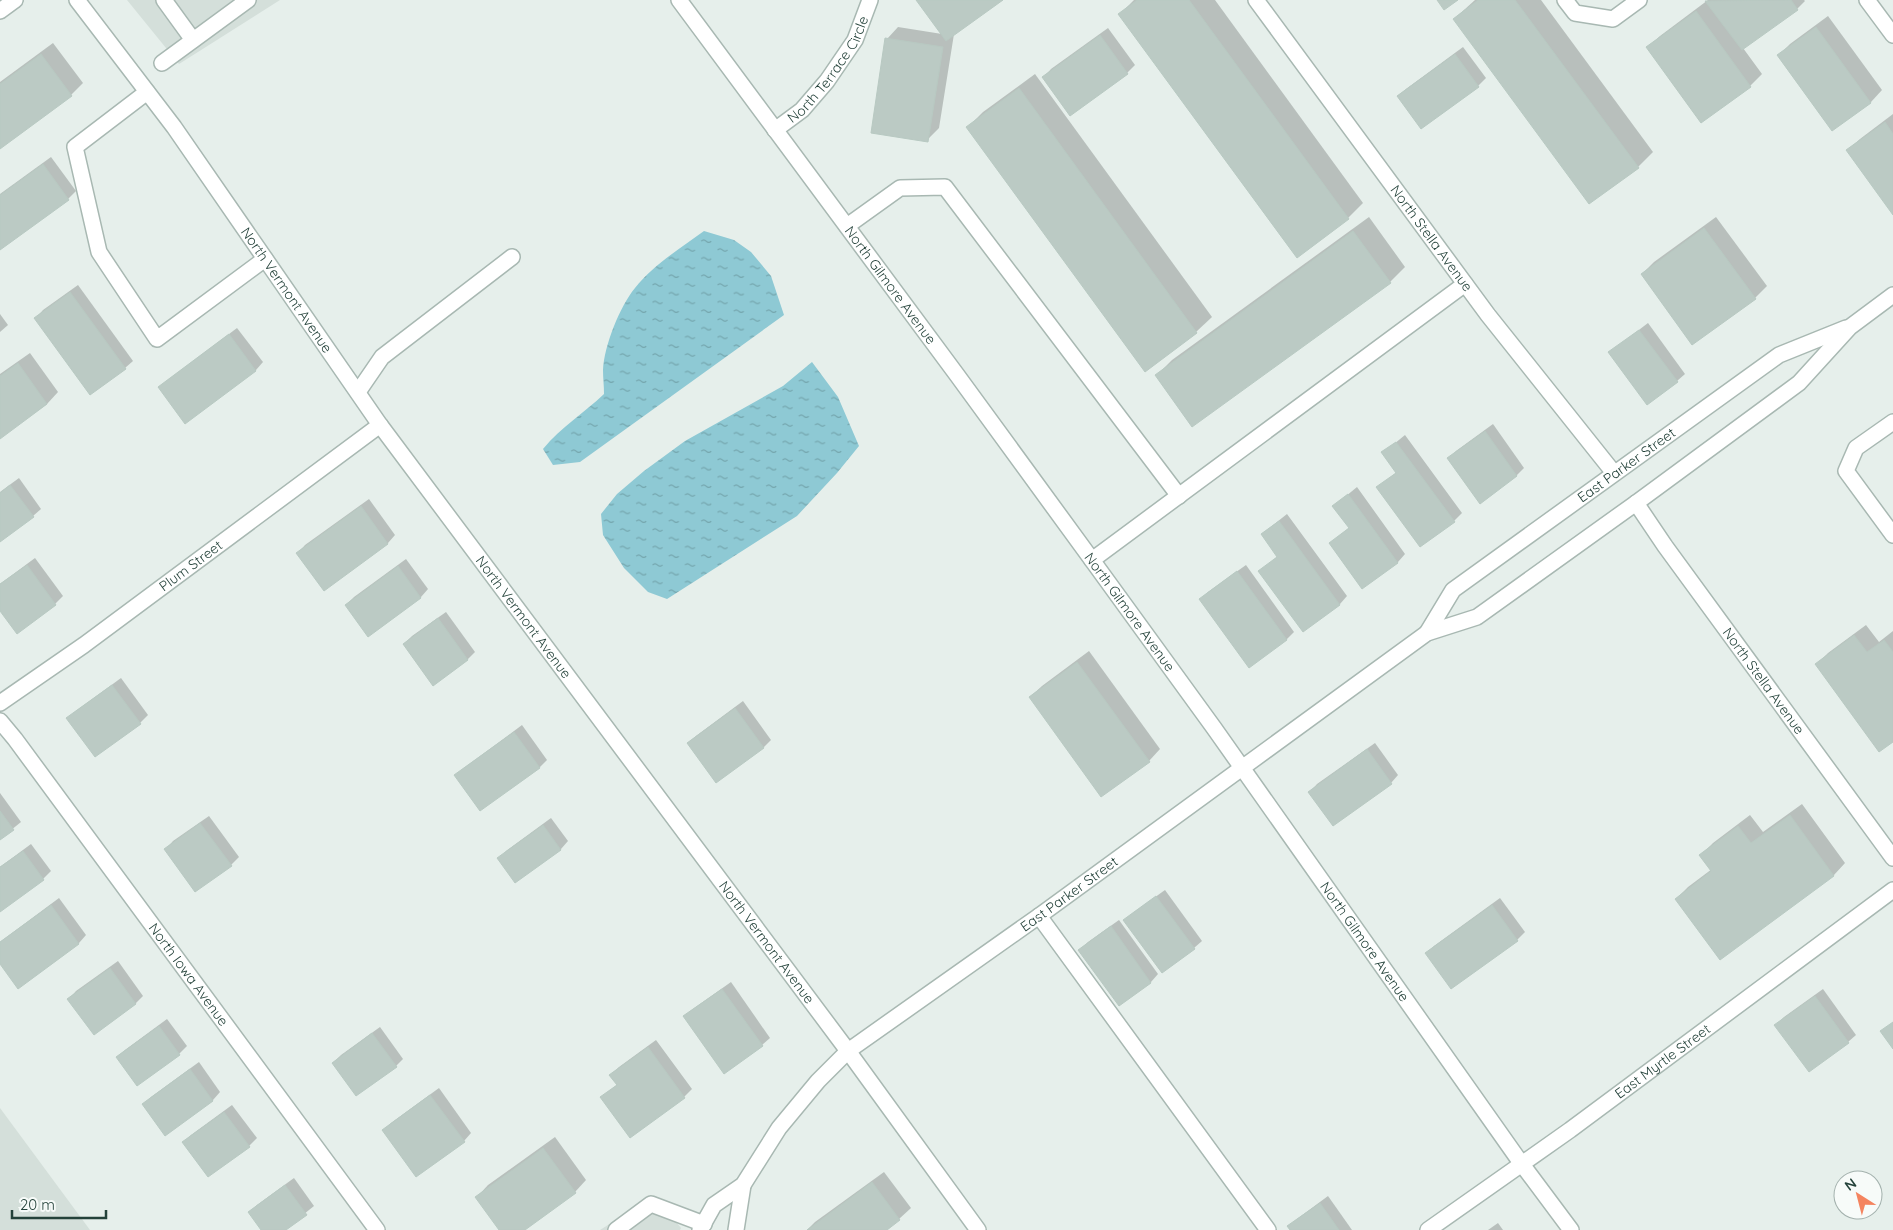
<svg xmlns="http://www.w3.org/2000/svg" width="1893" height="1230" viewBox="0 0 1893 1230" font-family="Quicksand,sans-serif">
<defs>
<pattern id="water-ripples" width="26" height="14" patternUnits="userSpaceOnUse" patternTransform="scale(1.25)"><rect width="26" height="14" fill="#8ec9d4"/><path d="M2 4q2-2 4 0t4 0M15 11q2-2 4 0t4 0" fill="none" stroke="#74a5ad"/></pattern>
</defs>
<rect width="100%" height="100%" fill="#e6efeb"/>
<g fill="#d4dfda">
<polygon points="127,0 280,0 179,64"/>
<polygon points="0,1108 90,1230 0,1230"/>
<polygon points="654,1196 681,1228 680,1230 600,1230"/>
</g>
<g fill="url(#water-ripples)">
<path d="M704,231L734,240L751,252L771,276L784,315L580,462L553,465L543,449C561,427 584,413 604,394C604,386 603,378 603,370C604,346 620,306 635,288C653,265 681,248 704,231Z"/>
<polygon points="812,362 838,397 859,446 837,473 797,516 667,599 648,592 624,568 603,535 601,514 617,494 644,471 685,441 783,386"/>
</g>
<g fill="#0003">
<polygon points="917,0 1000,0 954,34 939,128 927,140 887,39 898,27 942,34"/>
<polygon points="1134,0 1215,0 1363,203 1348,218 1120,14"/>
<polygon points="1475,0 1541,0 1653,152 1638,167 1454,19"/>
<polygon points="1708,0 1804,0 1805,1 1797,9 1743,48 1762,74 1750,86 1648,47 1660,36"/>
<polygon points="1828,16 1882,90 1871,102 1833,129 1779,55 1790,44"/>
<polygon points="1108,28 1135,65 1127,73 1070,114 1044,77 1051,69"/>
<polygon points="53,43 83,83 71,95 0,147 0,82"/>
<polygon points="1463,47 1486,78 1478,86 1398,96 1406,89"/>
<polygon points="1035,74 1212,317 1196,332 968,127 983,112"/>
<polygon points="1893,114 1893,212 1848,150 1860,139"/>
<polygon points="51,157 76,191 68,199 0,248 0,194"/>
<polygon points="1369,217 1405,267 1390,282 1157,375 1172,360"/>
<polygon points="1716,217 1767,286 1755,298 1642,274 1654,262"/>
<polygon points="78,285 133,361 125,368 36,318 43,310"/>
<polygon points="0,314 8,325 0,332"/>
<polygon points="1648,323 1685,374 1677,381 1610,352"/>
<polygon points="237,328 263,362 256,370 186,422 160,387 168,380"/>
<polygon points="30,353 58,392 47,404 0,437 0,374"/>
<polygon points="1493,424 1524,468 1517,475 1480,502 1449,459 1456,451"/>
<polygon points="1405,435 1462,513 1454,521 1378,487 1397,472 1383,453"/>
<polygon points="19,478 41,509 33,516 0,540 0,492"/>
<polygon points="1357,487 1405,554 1398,562 1363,587 1331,543 1350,527 1334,506"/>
<polygon points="369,499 395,535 388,543 324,589 298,553 305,545"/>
<polygon points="1287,514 1347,596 1340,604 1303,631 1260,571 1278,556 1262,534"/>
<polygon points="35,558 63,596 55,604 17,632 0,608 0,584"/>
<polygon points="406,559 428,589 421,597 368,635 346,605 354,597"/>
<polygon points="1246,565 1294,632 1287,639 1249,666 1201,599 1208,592"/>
<polygon points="446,612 475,652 468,659 433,684 404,644 412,636"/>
<polygon points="1866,625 1879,642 1893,631 1893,740 1817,664 1828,653"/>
<polygon points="1089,651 1160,749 1149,761 1030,697 1042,686"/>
<polygon points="121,678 148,715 140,723 68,719 76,711"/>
<polygon points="743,701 771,740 764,747 716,782 688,743 696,736"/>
<polygon points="522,725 547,760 540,767 481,809 456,775 464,768"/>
<polygon points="1375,743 1398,775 1391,783 1310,792 1317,784"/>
<polygon points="0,793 21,822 0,839"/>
<polygon points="1802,804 1845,863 1834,875 1720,958 1676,899 1688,887 1712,869 1701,855 1713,843 1750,815 1763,832"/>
<polygon points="209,816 239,857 231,865 166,849 173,841"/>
<polygon points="551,818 568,841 561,849 515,882 499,859 506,851"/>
<polygon points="31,844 51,871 43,879 0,910 0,867"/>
<polygon points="1165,890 1202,941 1194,948 1125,920 1133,913"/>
<polygon points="59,898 86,935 79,943 18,987 0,962 0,942"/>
<polygon points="1500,898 1525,932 1517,940 1427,953 1434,946"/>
<polygon points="1119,920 1158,974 1151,982 1119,1004 1080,950 1088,942"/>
<polygon points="118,961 143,996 135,1004 69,999 76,991"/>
<polygon points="731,982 770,1038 762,1045 685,1016 693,1009"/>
<polygon points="1823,989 1856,1035 1848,1042 1776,1025 1784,1017"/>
<polygon points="167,1019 187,1046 179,1054 137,1085 117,1057 125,1050"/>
<polygon points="380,1027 403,1059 396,1066 333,1063 341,1055"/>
<polygon points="656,1040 692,1089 684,1097 602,1097 618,1084 611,1075 619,1067"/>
<polygon points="199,1062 220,1092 213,1100 165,1134 144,1104 151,1097"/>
<polygon points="439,1088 471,1133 464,1141 384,1130 391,1123"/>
<polygon points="232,1105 257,1138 249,1146 184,1142 191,1135"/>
<polygon points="555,1137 586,1180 575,1192 522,1230 501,1230 477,1197 488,1185"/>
<polygon points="884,1172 911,1208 899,1219 884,1230 807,1230 815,1222"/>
<polygon points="294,1178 314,1206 284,1230 262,1230 249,1212 257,1205"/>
<polygon points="1328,1196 1352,1230 1291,1230 1289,1227 1297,1219"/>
<polygon points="1498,1223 1503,1230 1488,1230"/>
</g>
<g fill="#bbcac4" stroke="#b8c9c2">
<polygon points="916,0 1003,0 946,41"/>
<polygon points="1137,0 1189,0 1349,219 1297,258 1118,14"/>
<polygon points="1437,0 1458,0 1444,10"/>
<polygon points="1478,0 1515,0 1639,168 1589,204 1453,19"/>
<polygon points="1791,0 1798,10 1742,50 1705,1"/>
<polygon points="1696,11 1751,87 1701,123 1646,47"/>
<polygon points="1816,27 1871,103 1832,131 1777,55"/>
<polygon points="1100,35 1128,74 1070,116 1042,77"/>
<polygon points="885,38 943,47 928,142 871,133"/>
<polygon points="41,54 72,96 0,149 0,84"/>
<polygon points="1455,54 1479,87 1421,129 1397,96"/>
<polygon points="1019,88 1197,333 1145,372 966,127"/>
<polygon points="1885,122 1893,134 1893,215 1846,150"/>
<polygon points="43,164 69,200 0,250 0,195"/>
<polygon points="1704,228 1756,299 1692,345 1641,274"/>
<polygon points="1353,231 1391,283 1192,427 1155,375"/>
<polygon points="70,292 126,369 90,395 34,318"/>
<polygon points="1639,330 1678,382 1647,405 1608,352"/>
<polygon points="229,334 256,371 185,424 158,387"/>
<polygon points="18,363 47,404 0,439 0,376"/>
<polygon points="1485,431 1517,476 1480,504 1447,458"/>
<polygon points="1396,442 1455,522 1420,547 1376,487 1396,473 1381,452"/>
<polygon points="10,485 34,517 0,542 0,493"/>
<polygon points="1348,494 1398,563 1362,589 1329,543 1349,528 1332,506"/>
<polygon points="361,506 388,544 324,591 296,553"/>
<polygon points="1279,521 1340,605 1303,632 1258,571 1277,557 1261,534"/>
<polygon points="27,565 56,605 17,634 0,611 0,584"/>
<polygon points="398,566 421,598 368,637 345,605"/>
<polygon points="1237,571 1287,640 1249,668 1199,599"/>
<polygon points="438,618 468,660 433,686 403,644"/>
<polygon points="1854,635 1867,652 1884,640 1893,652 1893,742 1879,752 1815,664"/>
<polygon points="1077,662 1150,762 1101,797 1029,697"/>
<polygon points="112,685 141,724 95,757 66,718"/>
<polygon points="735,708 764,748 716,783 687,743"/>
<polygon points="514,732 540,768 480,811 454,775"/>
<polygon points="1367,749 1392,784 1333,826 1308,792"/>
<polygon points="0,811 14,830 0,840"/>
<polygon points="1790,815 1834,876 1720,960 1675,899 1711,871 1699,855 1738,826 1751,843"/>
<polygon points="200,823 232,866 195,892 164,849"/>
<polygon points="543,825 561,850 515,883 497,858"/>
<polygon points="23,851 44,880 0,912 0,867"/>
<polygon points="1156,896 1195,949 1162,973 1123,920"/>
<polygon points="51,905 79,944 18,989 0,964 0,942"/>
<polygon points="1492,905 1518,941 1451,989 1425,953"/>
<polygon points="1111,926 1151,983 1119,1006 1078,950"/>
<polygon points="110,968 136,1004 94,1035 67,999"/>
<polygon points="722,989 763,1046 724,1074 683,1016"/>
<polygon points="1815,996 1849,1043 1809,1072 1774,1025"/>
<polygon points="1893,1022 1893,1049 1880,1031"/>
<polygon points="159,1026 180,1055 137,1086 116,1057"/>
<polygon points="372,1033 397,1067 356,1096 332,1063"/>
<polygon points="648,1047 685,1098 630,1138 600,1097 617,1085 609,1075"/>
<polygon points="190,1069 213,1101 165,1136 142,1104"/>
<polygon points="430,1095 465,1142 416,1177 382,1130"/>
<polygon points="224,1112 250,1147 208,1177 182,1142"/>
<polygon points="543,1148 576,1193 525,1230 499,1230 475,1197"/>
<polygon points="872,1182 900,1220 887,1230 807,1230"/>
<polygon points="285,1185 307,1215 286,1230 261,1230 248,1212"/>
<polygon points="1320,1203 1339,1230 1290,1230 1287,1226"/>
</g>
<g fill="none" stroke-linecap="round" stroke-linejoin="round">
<defs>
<g id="minor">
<path id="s1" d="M77,0L174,127L380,425L848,1051L978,1230"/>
<polyline points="164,0 193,40"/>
<path id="s2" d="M679,0L957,375L1092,560L1214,728L1521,1163L1571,1230"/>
<path id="s3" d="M1256,0L1488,315L1614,473"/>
<polyline points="1565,0 1575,13 1613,19 1639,0"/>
<polyline points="1867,0 1893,35"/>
<polyline points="0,11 15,0"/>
<polyline points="162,63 248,0"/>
<polyline points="147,92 75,147 99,252 157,339 265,259"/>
<path id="s4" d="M775,130L802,110L827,81L855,40L870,0"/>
<polyline points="847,226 900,188 945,187 1179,496"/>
<polyline points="358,392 382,357 512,257"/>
<polyline points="1893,422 1856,448 1846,471 1893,535"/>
<path id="s5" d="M1636,503L1665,546L1893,858"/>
<polyline points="1092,560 1465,284"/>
<path id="s6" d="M1427,633L1453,590L1779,355L1846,328"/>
<path id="s7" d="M0,703L84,645L380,425"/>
<path id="s8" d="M0,721L15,739L377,1230"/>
<polyline points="1039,916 1268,1230"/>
<polyline points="616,1230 651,1204 704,1224"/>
<path id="s9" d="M700,1230L714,1205L743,1185L779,1128L818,1081L848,1051L1039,916L1427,633L1477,617L1636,503L1799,383L1850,327L1893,295"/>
<polyline points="736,1230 743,1185"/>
<path id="s10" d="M1428,1230L1570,1130L1893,890"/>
</g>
</defs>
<use href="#minor" stroke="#a8b8b2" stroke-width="18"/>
<use href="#minor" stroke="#fff" stroke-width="15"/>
</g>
<g text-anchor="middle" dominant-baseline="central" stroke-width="4.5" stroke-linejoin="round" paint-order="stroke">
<g font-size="14" fill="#24423a" stroke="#f7fbf9">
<text stroke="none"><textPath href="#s4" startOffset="82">North Terrace Circle</textPath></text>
<text stroke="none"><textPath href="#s3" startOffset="296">North Stella Avenue</textPath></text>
<text stroke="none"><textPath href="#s2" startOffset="355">North Gilmore Avenue</textPath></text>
<text stroke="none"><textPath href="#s1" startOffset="358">North Vermont Avenue</textPath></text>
<text stroke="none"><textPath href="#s6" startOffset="264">East Parker Street</textPath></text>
<text stroke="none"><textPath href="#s7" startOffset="235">Plum Street</textPath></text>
<text stroke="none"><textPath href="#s2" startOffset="760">North Gilmore Avenue</textPath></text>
<text stroke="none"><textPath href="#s1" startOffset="762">North Vermont Avenue</textPath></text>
<text stroke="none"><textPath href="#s5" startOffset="219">North Stella Avenue</textPath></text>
<text stroke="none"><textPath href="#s9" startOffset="506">East Parker Street</textPath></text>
<text stroke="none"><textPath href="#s1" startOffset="1168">North Vermont Avenue</textPath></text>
<text stroke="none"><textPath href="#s2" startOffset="1165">North Gilmore Avenue</textPath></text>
<text stroke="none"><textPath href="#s8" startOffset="316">North Iowa Avenue</textPath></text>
<text stroke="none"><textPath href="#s10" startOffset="289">East Myrtle Street</textPath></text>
</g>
</g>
<g transform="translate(1858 1195) rotate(324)"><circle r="24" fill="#f7fbf9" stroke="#a3b1ad"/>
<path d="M0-4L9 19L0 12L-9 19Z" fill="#f4845f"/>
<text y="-8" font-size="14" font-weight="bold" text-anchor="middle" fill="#24423a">N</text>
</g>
<path d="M12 1210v8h94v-8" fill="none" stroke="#24423a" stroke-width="2.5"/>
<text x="20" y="1210" font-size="15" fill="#24423a" stroke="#f7fbf9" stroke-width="4" paint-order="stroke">20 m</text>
</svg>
